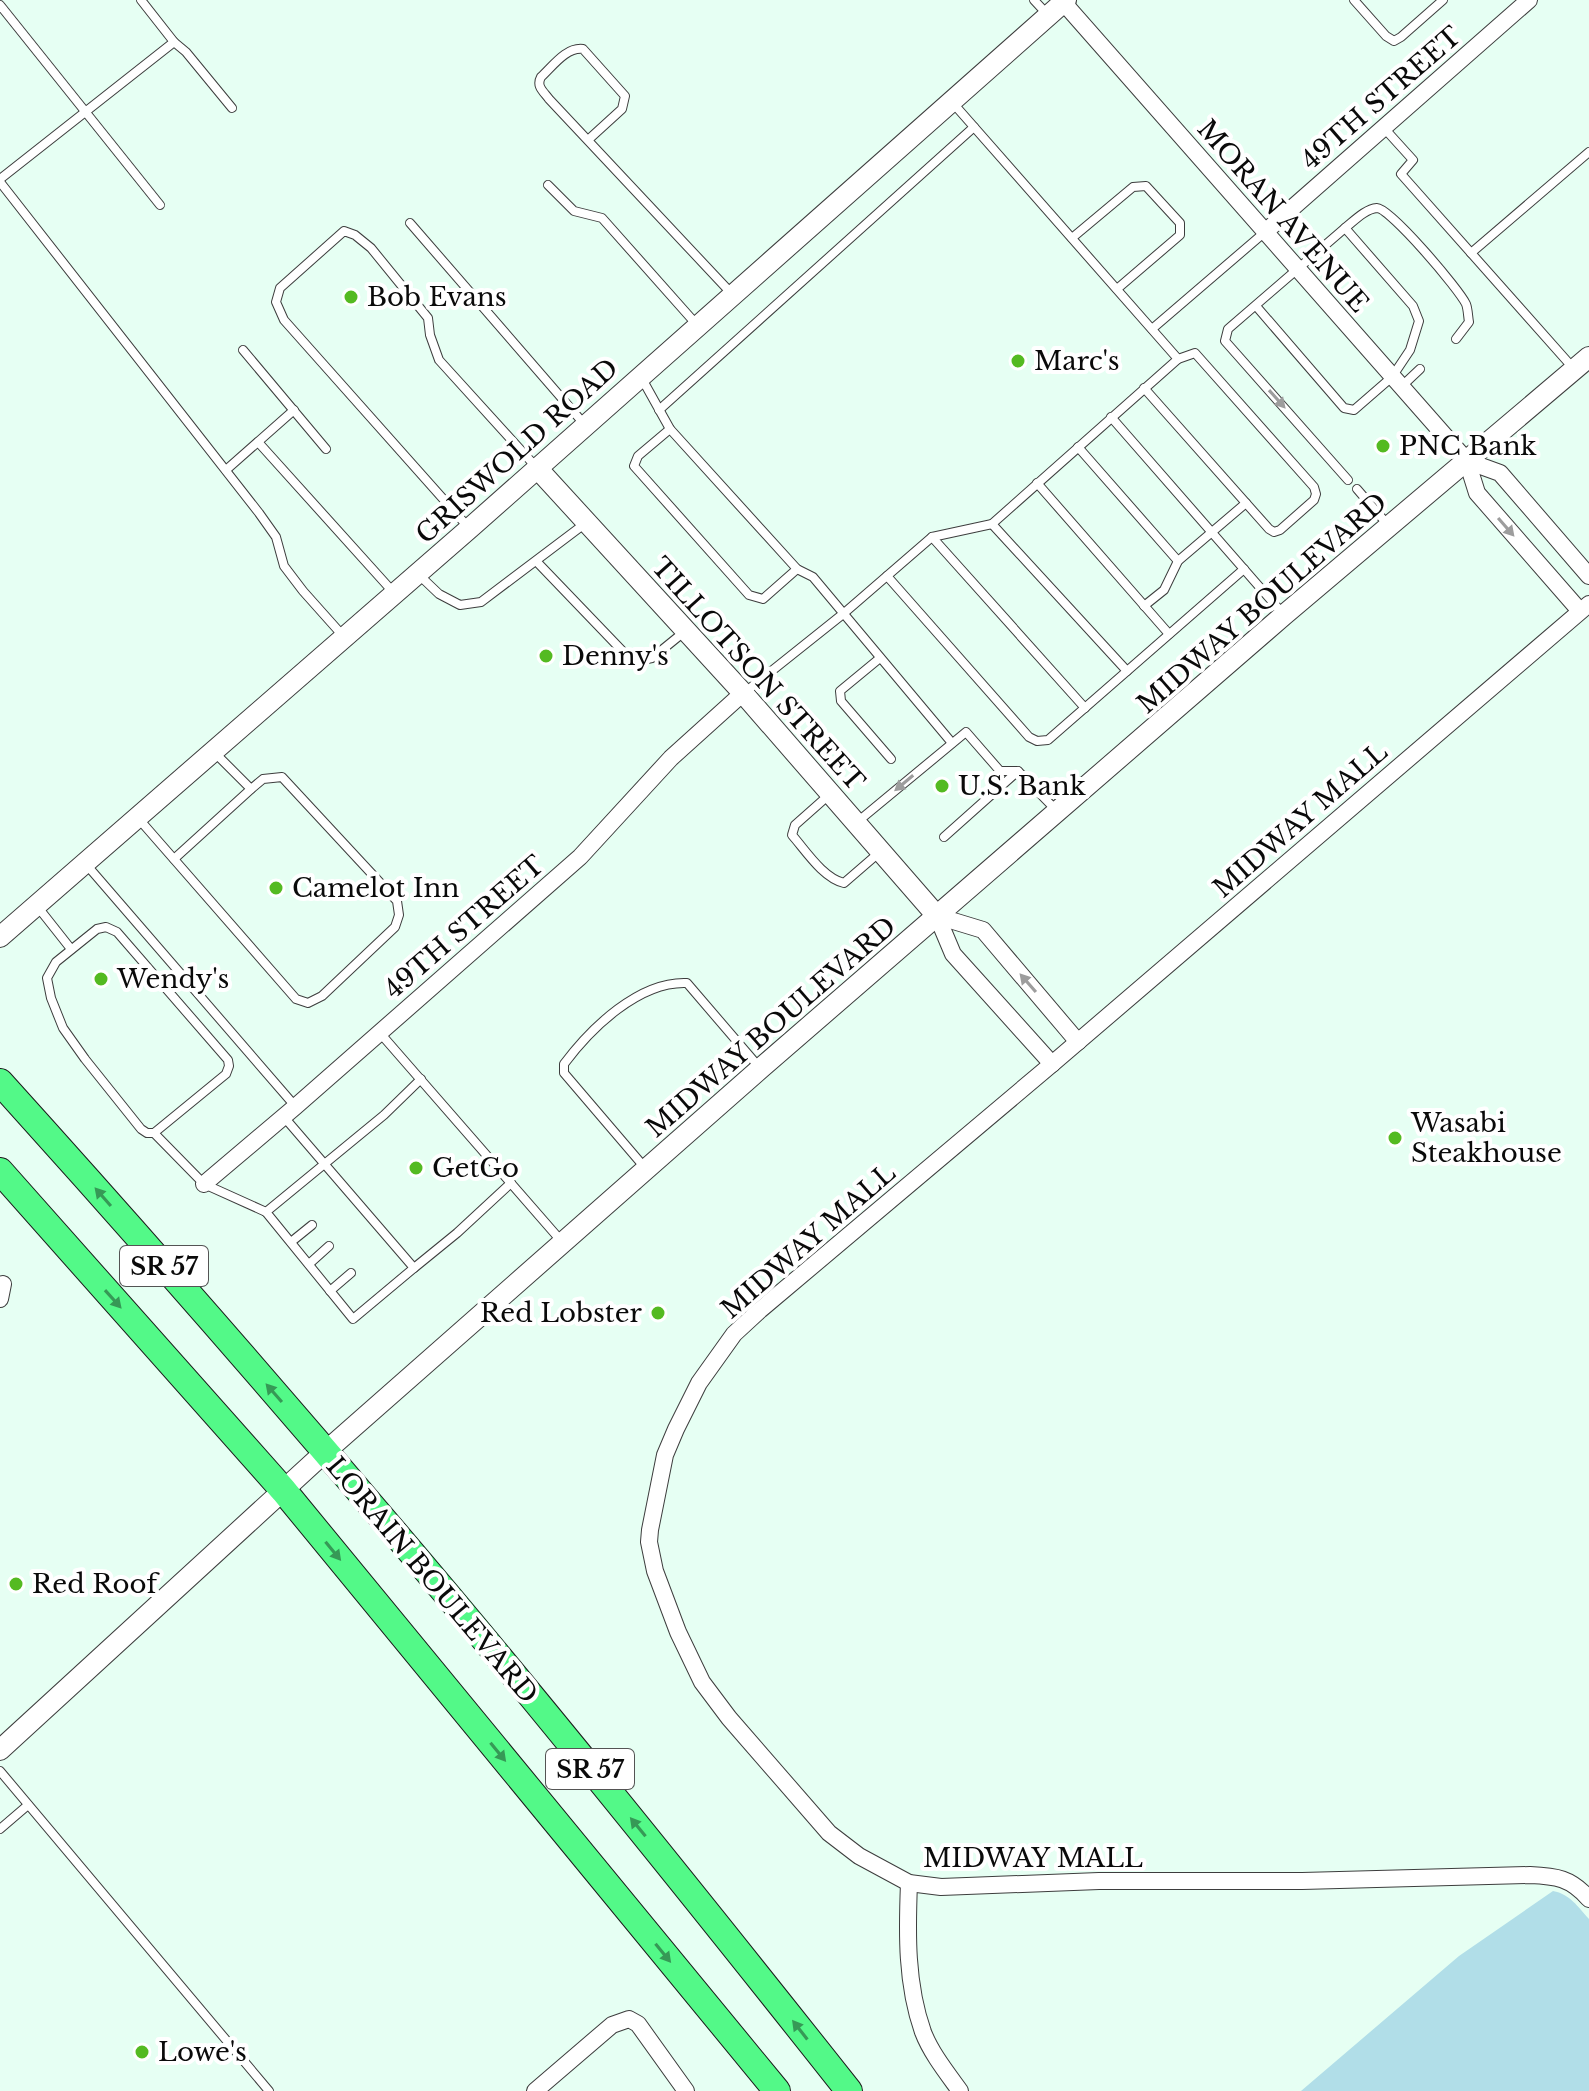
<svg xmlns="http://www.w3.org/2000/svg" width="1589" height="2091" viewBox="0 0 1589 2091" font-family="'Libre Baskerville',serif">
<rect width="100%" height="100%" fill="#e6fff3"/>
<path fill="#b1dee8" d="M1553,1891C1570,1894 1578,1907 1589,1919V2091H1301L1459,1956Z"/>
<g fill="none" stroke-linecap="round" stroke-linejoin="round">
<defs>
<g id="service">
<polyline points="141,0 174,42"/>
<polyline points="1034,0 1047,14"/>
<polyline points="1354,0 1386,36 1394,41 1401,37 1443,0"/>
<polyline points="0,5 160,205"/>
<polyline points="952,102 1178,359"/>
<polyline points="1384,128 1413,160 1401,174 1574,369"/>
<path d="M588,140L622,109L625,96L583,49C566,47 553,66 541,77C536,86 543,91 549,99L732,294"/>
<polyline points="0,179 174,42 186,52 232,108"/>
<polyline points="0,182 259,513 276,537 284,566 303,591 344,637"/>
<polyline points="548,185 574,211 602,218 697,325"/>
<polyline points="410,223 585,425"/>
<path d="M1345,228C1354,221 1365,209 1377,208C1390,208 1459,289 1466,304C1468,309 1468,317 1469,322L1456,339"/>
<polyline points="1072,238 1133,187 1146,186 1180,223 1180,235 1117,289"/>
<polyline points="1471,253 1589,152"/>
<polyline points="1256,306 1344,408 1354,410 1392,377 1410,350 1419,321 1413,306 1345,228 1228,329 1225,341 1348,480"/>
<polyline points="1152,329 1265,232"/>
<polyline points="243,350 326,449"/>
<polyline points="641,377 670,429 797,569 813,577 952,743"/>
<polyline points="1402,386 1420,369"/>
<polyline points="659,410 974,127"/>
<polyline points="1111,417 1284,615"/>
<polyline points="670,429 638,456 634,466 749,595 763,599 797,569"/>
<polyline points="258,442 394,593"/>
<polyline points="1078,447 1178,561"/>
<polyline points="226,470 294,410"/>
<polyline points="1037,483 1169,634"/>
<polyline points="1357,489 1388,525"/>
<polyline points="992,524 1127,671"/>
<polyline points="469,528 284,320 276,302 280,288 344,231 355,235 371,248 428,318 430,335 439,360 537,468"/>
<polyline points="932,537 1085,708"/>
<polyline points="537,562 633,662 652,658 684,632"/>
<polyline points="418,574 439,594 460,605 481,602 587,522"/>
<polyline points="887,576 1029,737 1037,741 1048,740 1244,569"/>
<polyline points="1144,606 1164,590 1178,561 1246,503"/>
<polyline points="880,658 840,691 841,701 891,759"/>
<polyline points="744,693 843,614 932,537 992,524 1178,359 1195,353 1314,487 1316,494 1314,500 1280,530 1274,532 1269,529 1144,388"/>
<path d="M830,794L795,825L792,835C806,851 823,878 844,883L881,851"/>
<polyline points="138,818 296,999 308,1003 322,996 395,927 399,915 397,901 282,777 263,779 251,789 215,753"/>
<polyline points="856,823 966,732 1000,771 1018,771 1058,812"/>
<polyline points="944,837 1018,771"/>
<polyline points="174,859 251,789"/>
<polyline points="85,863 295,1106"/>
<polyline points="37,906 71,949"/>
<polygon points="106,927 117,932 228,1060 229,1066 226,1074 154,1133 147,1133 141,1129 85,1059 63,1028 51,998 47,978 56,962 97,929"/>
<polyline points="380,1033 563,1243"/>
<polyline points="284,1117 414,1268 457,1233 511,1183"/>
<polyline points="154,1133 204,1184 266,1212"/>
<path d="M646,1169L564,1073V1064C591,1028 639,981 687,983L759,1067"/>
<polyline points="291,1242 312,1225"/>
<polyline points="309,1264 329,1246"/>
<polyline points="414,1268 353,1319 266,1212 384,1115 421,1079"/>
<polyline points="330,1291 351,1273"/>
<polyline points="0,1771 269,2091"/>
<polyline points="0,1829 28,1805"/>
</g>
<g id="minor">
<polyline points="1063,2 1467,461 1477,493 1580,611"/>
<polyline points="1265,232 1529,0"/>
<polyline points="1467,461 1500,473 1589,576"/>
<path d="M1589,604L1052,1064L760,1310L734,1334L699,1383L676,1429L665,1455L650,1530L649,1542L655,1571L678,1632L702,1682L729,1718L829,1833L859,1856L909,1883L941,1887L1099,1881H1302L1530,1875C1556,1876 1571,1878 1589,1899"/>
<polyline points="937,916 983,930 1078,1042"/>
<polyline points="937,916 953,954 1052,1064"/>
<polyline points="204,1184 295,1107 580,857 671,758 743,693"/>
<polyline points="0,1299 3,1284"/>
<path d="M909,1883C907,1933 906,1984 923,2032C931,2053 947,2073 960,2091"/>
<polyline points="535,2091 612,2025 629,2019 638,2024 686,2091"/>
</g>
<g id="tertiary">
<polyline points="537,468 743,693 937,916"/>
<polyline points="0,937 470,528 1066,0"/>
<polyline points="0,1750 325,1452 761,1068 1284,615 1589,357"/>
</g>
<g id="trunk">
<path d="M0,1082C151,1249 299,1419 444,1591C582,1755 716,1923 849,2091"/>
<polyline points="0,1171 284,1491 777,2091"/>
</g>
</defs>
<use href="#service" stroke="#3d3d3d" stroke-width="10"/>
<use href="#minor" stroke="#3d3d3d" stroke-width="18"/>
<use href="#tertiary" stroke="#3d3d3d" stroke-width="22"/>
<use href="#trunk" stroke="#1b1b1b" stroke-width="28"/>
<use href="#service" stroke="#fff" stroke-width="8"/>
<use href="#minor" stroke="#fff" stroke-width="16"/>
<use href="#tertiary" stroke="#fff" stroke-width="20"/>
<use href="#trunk" stroke="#53f988" stroke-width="26"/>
</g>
<defs><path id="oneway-solid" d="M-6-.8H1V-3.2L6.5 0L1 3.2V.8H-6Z" transform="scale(2)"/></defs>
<g fill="#9d9d9d">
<use href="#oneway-solid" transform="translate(1277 399) rotate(48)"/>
<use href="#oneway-solid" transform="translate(1506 527) rotate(49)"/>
<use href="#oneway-solid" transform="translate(904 783) rotate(140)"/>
<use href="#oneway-solid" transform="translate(1028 983) rotate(-131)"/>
</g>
<g fill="#369956">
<use href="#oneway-solid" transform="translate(103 1197) rotate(-131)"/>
<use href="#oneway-solid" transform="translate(113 1299) rotate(48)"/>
<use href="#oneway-solid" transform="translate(274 1393) rotate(-131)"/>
<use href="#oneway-solid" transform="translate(333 1551) rotate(51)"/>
<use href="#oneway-solid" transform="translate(498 1752) rotate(51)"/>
<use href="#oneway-solid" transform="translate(638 1827) rotate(-129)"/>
<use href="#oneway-solid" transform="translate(663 1953) rotate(51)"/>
<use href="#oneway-solid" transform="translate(800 2030) rotate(-128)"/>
</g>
<g fill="#54ba21" stroke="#fff" stroke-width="3">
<circle cx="351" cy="297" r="8"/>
<circle cx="1018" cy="361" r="8"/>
<circle cx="1383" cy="446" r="8"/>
<circle cx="546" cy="656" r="8"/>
<circle cx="942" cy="786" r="8"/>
<circle cx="276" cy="888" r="8"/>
<circle cx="101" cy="979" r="8"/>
<circle cx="1395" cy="1138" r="8"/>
<circle cx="416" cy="1168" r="8"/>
<circle cx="658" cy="1313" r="8"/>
<circle cx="16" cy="1584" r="8"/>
<circle cx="142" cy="2052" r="8"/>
</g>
<g text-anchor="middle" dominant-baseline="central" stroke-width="8" stroke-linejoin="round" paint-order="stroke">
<g fill="#fff" stroke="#545454" stroke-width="2">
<rect x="120" y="1246" width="88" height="40" rx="6"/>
<rect x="546" y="1749" width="88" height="40" rx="6"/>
</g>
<g font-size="24" font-weight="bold" fill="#0a0a0a">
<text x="164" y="1266">SR 57</text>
<text x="590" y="1769">SR 57</text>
</g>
<g font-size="26" fill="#0a0a0a" stroke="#fff">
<text transform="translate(1381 98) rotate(-41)">49TH STREET</text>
<text transform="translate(1283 216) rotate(49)">MORAN AVENUE</text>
<text transform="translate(517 451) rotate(-42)">GRISWOLD ROAD</text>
<text transform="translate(1262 603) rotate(-41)">MIDWAY BOULEVARD</text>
<text transform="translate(758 674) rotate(48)">TILLOTSON STREET</text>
<text transform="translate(1300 820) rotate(-41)">MIDWAY MALL</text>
<text transform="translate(464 927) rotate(-41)">49TH STREET</text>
<text transform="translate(771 1027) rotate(-41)">MIDWAY BOULEVARD</text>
<text transform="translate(808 1241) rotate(-41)">MIDWAY MALL</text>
<text transform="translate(432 1580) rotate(50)">LORAIN BOULEVARD</text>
<text x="1033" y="1858">MIDWAY MALL</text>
</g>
<g font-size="26" fill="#0a0a0a" stroke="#fff" text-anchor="start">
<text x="367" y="297">Bob Evans</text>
<text x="1034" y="361">Marc's</text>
<text x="1399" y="446">PNC Bank</text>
<text x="562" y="656">Denny's</text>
<text x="958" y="786">U.S. Bank</text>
<text x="292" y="888">Camelot Inn</text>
<text x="117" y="979">Wendy's</text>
<text x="1411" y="1123">Wasabi<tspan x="1411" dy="30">Steakhouse</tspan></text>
<text x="432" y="1168">GetGo</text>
<text x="642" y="1313" text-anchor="end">Red Lobster</text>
<text x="32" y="1584">Red Roof</text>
<text x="158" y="2052">Lowe's</text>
</g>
</g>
</svg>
